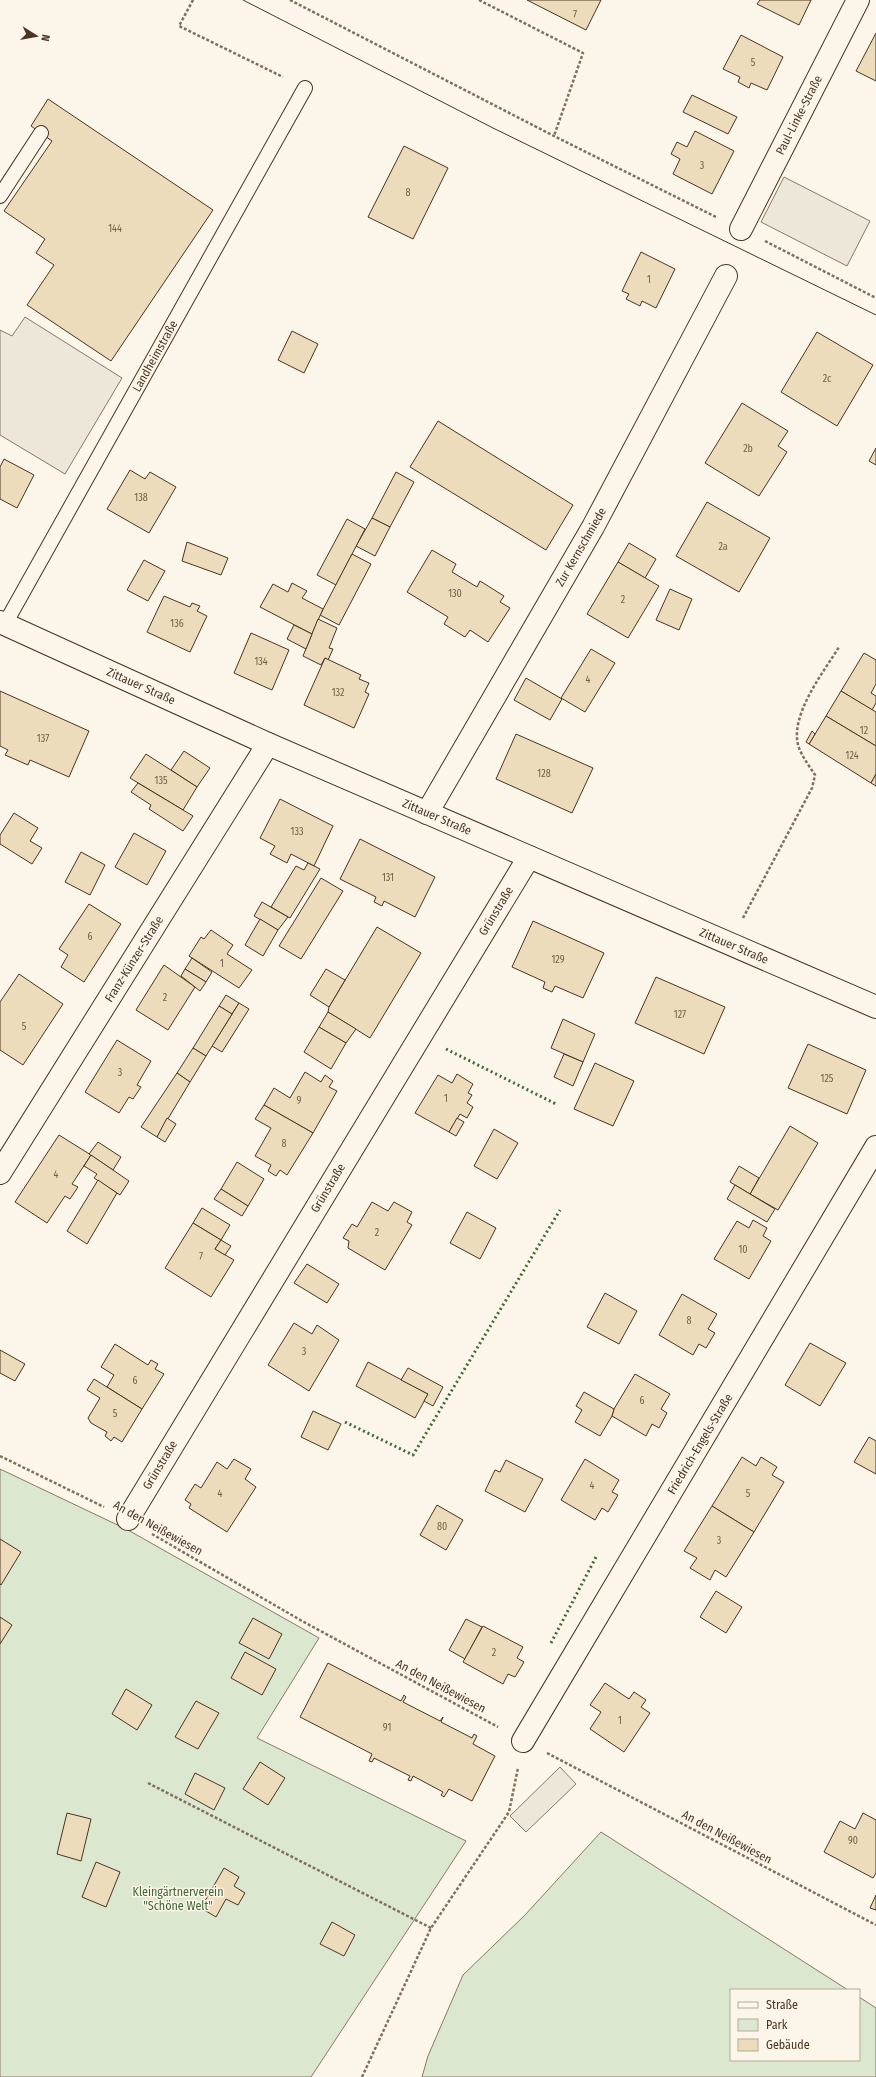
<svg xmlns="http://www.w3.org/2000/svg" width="876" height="2077" viewBox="0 0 876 2077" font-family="'Fira Sans Condensed',sans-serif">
<rect width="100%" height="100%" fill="#fbf6e9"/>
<g fill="#dce7d0" stroke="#887966">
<polygon points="0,1469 128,1530 319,1638 257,1738 466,1841 311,2077 0,2077"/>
<polygon points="601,1832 848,1990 731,1990 731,2060 859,2060 859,1997 876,2008 876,2077 422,2077 428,2056 463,1975 525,1915"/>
</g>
<g fill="#ede7d9" stroke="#887966">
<polygon points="784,177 870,221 847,266 761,222"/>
<polygon points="25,317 122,378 65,474 0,435 0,330 12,336"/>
<polygon points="560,1767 576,1784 526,1832 510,1816"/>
</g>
<g fill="#ecdcbc" stroke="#4a3520">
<polygon points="527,0 601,0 586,30"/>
<polygon points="760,0 811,0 799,25 757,4"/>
<polygon points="876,33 876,81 856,71"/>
<polygon points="741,35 783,57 767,90 751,83 749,88 738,82 740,77 723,69"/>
<polygon points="692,95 737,117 728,134 683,112"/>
<polygon points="48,99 213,210 111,361 27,305 54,265 36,253 45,239 4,211 52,141 31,126"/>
<polygon points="695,131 734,151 712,194 673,174 680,159 671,154 677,142 687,147"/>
<polygon points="404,146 448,168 413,239 368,217"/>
<polygon points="641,252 675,269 656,308 642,301 640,306 626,299 629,294 622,291"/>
<polygon points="292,331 318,344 304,373 278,360"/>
<polygon points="817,332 873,365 837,426 781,392"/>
<polygon points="742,403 788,431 778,446 787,452 759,496 705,463"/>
<polygon points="438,421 573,505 546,550 410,467"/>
<polygon points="876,448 876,465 869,461"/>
<polygon points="4,459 34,475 17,508 0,499 0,467"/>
<polygon points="130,470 145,479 150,472 176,487 149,533 107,509"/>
<polygon points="396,472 414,482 390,527 372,518"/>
<polygon points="707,502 770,538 739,592 676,556"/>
<polygon points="372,518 390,527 375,556 356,546"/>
<polygon points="347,519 365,529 336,585 317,575"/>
<polygon points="187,542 228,558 221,575 182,561"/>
<polygon points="629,543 656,559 645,578 618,562"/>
<polygon points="432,550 456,564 452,572 477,587 480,581 504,596 500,602 510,608 488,642 470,630 465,637 444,624 448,617 407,592"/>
<polygon points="352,554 371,564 339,625 320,615"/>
<polygon points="144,560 165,571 148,601 127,590"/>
<polygon points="618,562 659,586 628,638 587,614"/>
<polygon points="292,583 307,591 302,598 323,609 312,634 260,607 273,584 288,592"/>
<polygon points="670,589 692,599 679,630 656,620"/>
<polygon points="164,596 190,607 192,603 200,606 197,611 207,616 190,652 147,632"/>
<polygon points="318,619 337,628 329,648 333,649 328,660 325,658 321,665 303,656"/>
<polygon points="294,625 312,634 306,649 287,639"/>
<polygon points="251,633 289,650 272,690 234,673"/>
<polygon points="591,649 615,663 585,712 561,698"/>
<polygon points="864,653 876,660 876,684 871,693 876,696 876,703 872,710 841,691"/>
<polygon points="325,658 361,675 359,679 369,683 365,692 369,694 354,728 304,705"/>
<polygon points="526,678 562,699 550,720 514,700"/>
<polygon points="0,691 89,731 69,777 30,760 28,765 5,755 8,750 0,746"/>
<polygon points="841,691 876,712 876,746 826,716"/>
<polygon points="826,716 876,746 876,774 871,783 809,744"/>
<polygon points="812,731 815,734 809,744 806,742"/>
<polygon points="516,734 593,768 572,813 496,779"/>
<polygon points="184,751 210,768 197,787 171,770"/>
<polygon points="146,754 197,787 183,810 130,778"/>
<polygon points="876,774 876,786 871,783"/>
<polygon points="138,783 193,816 183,831 149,809 151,805 131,792"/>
<polygon points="280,799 333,826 314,866 291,854 287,863 270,854 275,846 260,838"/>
<polygon points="14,813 38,828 30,841 42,848 32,864 0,844 0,835"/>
<polygon points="134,833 166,851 147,885 115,867"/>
<polygon points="360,839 435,877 415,917 384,901 382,906 374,902 376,897 340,879"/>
<polygon points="81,852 105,865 90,895 65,882"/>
<polygon points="308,863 320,869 290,918 271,907 296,866 304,870"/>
<polygon points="321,878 343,891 301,959 279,946"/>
<polygon points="262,902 288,917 278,930 254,916"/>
<polygon points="89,904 121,924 84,982 61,967 68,955 59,949"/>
<polygon points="260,919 278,930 263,956 245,945"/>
<polygon points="533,921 604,953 583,998 555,986 552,992 543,988 545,982 512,967"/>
<polygon points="377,927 421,953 370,1038 328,1012 329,1007"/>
<polygon points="211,930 233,945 227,954 252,970 239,988 189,956 201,937 204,939"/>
<polygon points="192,958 212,972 206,982 185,969"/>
<polygon points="164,965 195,987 168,1030 136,1010"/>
<polygon points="185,969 206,982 200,991 181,976"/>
<polygon points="326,969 345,980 329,1007 310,995"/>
<polygon points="19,974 63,1004 23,1065 0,1050 0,1002"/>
<polygon points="656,977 725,1007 704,1054 635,1023"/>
<polygon points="226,995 239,1003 232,1014 219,1006"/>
<polygon points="239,1003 249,1009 222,1052 212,1046"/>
<polygon points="219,1006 232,1014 206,1056 193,1048"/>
<polygon points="328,1012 356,1029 346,1043 319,1027"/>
<polygon points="563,1019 595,1034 583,1062 551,1048"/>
<polygon points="319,1027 346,1043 331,1069 304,1052"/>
<polygon points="117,1040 151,1061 137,1085 141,1087 133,1099 129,1097 119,1113 85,1092"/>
<polygon points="808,1044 866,1070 847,1114 788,1088"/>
<polygon points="193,1048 206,1056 190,1082 177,1073"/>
<polygon points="564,1054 583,1062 573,1086 554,1077"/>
<polygon points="595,1063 634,1081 613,1126 574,1109"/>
<polygon points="305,1072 321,1082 325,1075 333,1081 329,1087 337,1091 313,1133 264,1105 274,1088 290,1098"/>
<polygon points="177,1073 190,1082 157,1137 141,1127"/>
<polygon points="457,1074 473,1084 468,1093 472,1095 467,1103 473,1107 467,1118 460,1114 449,1132 415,1113 438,1075 452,1083"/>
<polygon points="264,1105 313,1133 287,1175 280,1170 276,1176 268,1171 271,1165 255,1156 271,1128 255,1119"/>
<polygon points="167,1118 176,1124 165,1142 157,1137"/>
<polygon points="457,1118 464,1122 456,1136 449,1132"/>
<polygon points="790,1126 818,1143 778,1210 750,1194"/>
<polygon points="494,1129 518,1143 497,1179 474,1166"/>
<polygon points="59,1135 91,1155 72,1184 78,1187 70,1199 65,1196 47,1223 15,1202"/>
<polygon points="98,1142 121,1157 113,1170 89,1154"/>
<polygon points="91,1155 129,1181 120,1195 94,1178 97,1174 84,1166"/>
<polygon points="237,1162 264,1179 248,1206 221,1189"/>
<polygon points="739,1166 759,1178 750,1194 730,1182"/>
<polygon points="98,1180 117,1193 87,1244 67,1231"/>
<polygon points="735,1185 775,1209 767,1222 727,1199"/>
<polygon points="221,1189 248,1206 242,1216 214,1199"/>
<polygon points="372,1202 388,1211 394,1202 412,1212 407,1222 412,1225 385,1270 348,1248 349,1241 343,1238 352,1224 357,1227"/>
<polygon points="202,1208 230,1225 221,1240 193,1223"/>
<polygon points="467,1212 496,1228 480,1259 450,1243"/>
<polygon points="753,1220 767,1228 763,1236 771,1241 749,1279 714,1259 737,1221 749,1228"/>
<polygon points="193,1223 221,1240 215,1249 234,1260 211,1297 165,1268"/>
<polygon points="221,1240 231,1246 225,1255 215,1249"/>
<polygon points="307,1264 339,1284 327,1303 294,1283"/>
<polygon points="605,1293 637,1311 619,1344 587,1327"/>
<polygon points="682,1294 717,1314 708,1329 715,1333 706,1348 699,1344 693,1355 659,1335"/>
<polygon points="294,1323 312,1334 317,1325 339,1340 309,1391 268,1365"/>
<polygon points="810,1343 846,1363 820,1406 785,1385"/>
<polygon points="115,1344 148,1365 151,1360 158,1364 155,1369 164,1374 142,1409 107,1387 114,1375 101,1367"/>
<polygon points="0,1350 25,1364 15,1381 0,1373"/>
<polygon points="368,1362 428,1394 415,1418 356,1386"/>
<polygon points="408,1368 443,1387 433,1406 424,1401 428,1394 401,1380"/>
<polygon points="635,1374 670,1394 661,1409 667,1413 659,1428 652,1424 646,1436 612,1416 614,1409"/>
<polygon points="94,1379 142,1409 122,1442 114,1437 111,1441 105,1436 107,1432 91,1423 88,1418 100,1398 87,1390"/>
<polygon points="584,1392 614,1409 612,1416 600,1436 575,1422 582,1410 576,1406"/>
<polygon points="313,1411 341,1424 328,1450 301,1437"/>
<polygon points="869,1437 876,1441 876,1474 854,1462"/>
<polygon points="742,1457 756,1466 761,1457 777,1467 772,1475 784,1482 754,1532 712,1506"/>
<polygon points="234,1459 251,1469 245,1479 256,1487 227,1532 189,1508 191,1504 185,1500 195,1484 201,1488 217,1462 227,1469"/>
<polygon points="585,1459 619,1480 612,1492 618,1495 608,1512 602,1508 595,1520 561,1500"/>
<polygon points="506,1460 543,1479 525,1512 485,1491 495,1470 500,1472"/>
<polygon points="437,1505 463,1520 446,1550 420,1535"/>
<polygon points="712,1506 754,1532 726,1577 715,1570 710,1580 690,1568 697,1558 684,1551"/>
<polygon points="0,1539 21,1552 1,1585 0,1584"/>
<polygon points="716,1591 742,1607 726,1633 700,1617"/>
<polygon points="0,1617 12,1625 0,1644"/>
<polygon points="253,1618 282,1634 269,1659 239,1643"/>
<polygon points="466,1619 482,1627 465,1659 449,1650"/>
<polygon points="483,1626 523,1647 517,1658 524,1662 515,1677 508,1674 503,1684 463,1662"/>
<polygon points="245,1652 276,1669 262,1695 231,1678"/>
<polygon points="328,1663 401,1701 404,1695 406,1697 403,1702 440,1721 443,1717 441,1722 472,1738 474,1734 477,1736 473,1744 495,1756 472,1801 449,1789 444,1797 441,1795 443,1792 413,1776 411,1781 408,1780 410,1776 374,1758 372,1762 369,1761 372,1754 300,1717"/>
<polygon points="605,1683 629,1699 634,1692 646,1700 641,1707 650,1713 624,1752 590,1729 601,1712 590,1705"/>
<polygon points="126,1689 152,1705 137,1730 112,1714"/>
<polygon points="196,1701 219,1713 198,1749 175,1737"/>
<polygon points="260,1762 285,1778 268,1805 243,1789"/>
<polygon points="195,1773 225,1788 214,1810 185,1794"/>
<polygon points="67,1813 91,1819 81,1861 57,1854"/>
<polygon points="863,1813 876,1820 876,1873 873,1878 824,1852 840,1821 855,1829"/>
<polygon points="96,1862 120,1872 106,1907 82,1897"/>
<polygon points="224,1868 239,1877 234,1886 245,1893 238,1905 226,1899 216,1917 201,1908"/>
<polygon points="876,1895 876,1910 870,1908"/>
<polygon points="332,1922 355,1935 344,1956 320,1944"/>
</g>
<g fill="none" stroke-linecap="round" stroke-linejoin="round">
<defs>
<g id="service">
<polyline points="0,196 41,133"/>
<polyline points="5,624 305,88"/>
</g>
<g id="minor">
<polyline points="741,229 858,0"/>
<polyline points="427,813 593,527 726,276"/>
<polyline points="0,1173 268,744"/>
<polyline points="128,1519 529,857"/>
<polyline points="523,1741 876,1147"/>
</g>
<polyline id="primary" points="0,622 268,744 876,1007"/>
</defs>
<use href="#service" stroke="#4a3520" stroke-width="16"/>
<use href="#minor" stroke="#4a3520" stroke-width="24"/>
<use href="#primary" stroke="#4a3520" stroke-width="24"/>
<g stroke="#7f6f5c" stroke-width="2.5" stroke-dasharray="3 2" stroke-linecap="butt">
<polyline points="193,0 179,26 283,77"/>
<polyline points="290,0 554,136 716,217"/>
<polyline points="479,0 583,53 554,136"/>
<polyline points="765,241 876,298"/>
<path d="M743,918L812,788L815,775C810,767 803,758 799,748C788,717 823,673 839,647"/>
<polyline points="0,1456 104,1507"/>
<polyline points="152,1534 302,1621 498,1727"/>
<polyline points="547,1753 876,1925"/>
<polyline points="148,1783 431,1928"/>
<polyline points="362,2077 431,1928 509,1812 518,1768"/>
</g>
<use href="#service" stroke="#fbf6e9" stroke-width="14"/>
<use href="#minor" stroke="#fbf6e9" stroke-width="22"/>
<use href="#primary" stroke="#fbf6e9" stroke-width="22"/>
<polyline stroke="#4a3520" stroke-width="1" points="243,0 493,128 876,315"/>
<g stroke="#436837" stroke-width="3" stroke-dasharray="2 3" stroke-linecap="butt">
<polyline points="446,1049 556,1104"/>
<polyline points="345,1422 413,1455 560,1210"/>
<polyline points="551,1643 596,1557"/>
</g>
</g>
<g text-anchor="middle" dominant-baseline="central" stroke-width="3" stroke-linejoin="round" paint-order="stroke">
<g font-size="10" fill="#725f47">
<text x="575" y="15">7</text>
<text x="753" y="63">5</text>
<text x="702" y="166">3</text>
<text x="408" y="193">8</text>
<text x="115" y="229">144</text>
<text x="649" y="280">1</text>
<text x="827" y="379">2c</text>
<text x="748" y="449">2b</text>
<text x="141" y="498">138</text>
<text x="723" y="547">2a</text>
<text x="455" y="594">130</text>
<text x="623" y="600">2</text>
<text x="177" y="624">136</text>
<text x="261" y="662">134</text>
<text x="588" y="680">4</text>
<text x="338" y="693">132</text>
<text x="864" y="731">12</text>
<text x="43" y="739">137</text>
<text x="852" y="756">124</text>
<text x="544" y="774">128</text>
<text x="161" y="781">135</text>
<text x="297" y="832">133</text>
<text x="388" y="878">131</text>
<text x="90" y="937">6</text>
<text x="558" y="960">129</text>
<text x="222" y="964">1</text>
<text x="165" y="998">2</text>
<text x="680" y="1015">127</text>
<text x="24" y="1027">5</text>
<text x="120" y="1073">3</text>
<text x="827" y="1079">125</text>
<text x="446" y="1099">1</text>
<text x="299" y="1101">9</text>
<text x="284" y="1144">8</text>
<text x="56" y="1175">4</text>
<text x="377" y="1233">2</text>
<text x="743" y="1250">10</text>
<text x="201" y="1257">7</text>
<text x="689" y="1321">8</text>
<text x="304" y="1352">3</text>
<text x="135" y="1381">6</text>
<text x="642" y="1401">6</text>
<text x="115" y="1414">5</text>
<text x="592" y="1486">4</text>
<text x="220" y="1494">4</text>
<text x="748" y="1494">5</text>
<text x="442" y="1527">80</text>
<text x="719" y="1541">3</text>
<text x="494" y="1653">2</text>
<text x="620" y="1721">1</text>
<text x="387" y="1728">91</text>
<text x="853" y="1841">90</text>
</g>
<g font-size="12" fill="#4a3520" stroke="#fbf6e9">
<text transform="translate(799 115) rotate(-63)">Paul-Linke-Straße</text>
<text transform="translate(155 356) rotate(-61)">Landheimstraße</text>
<text transform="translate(581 547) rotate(-60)">Zur Kernschmiede</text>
<text transform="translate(141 686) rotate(24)">Zittauer Straße</text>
<text transform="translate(437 817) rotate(23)">Zittauer Straße</text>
<text transform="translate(496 911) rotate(-59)">Grünstraße</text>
<text transform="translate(734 946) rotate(23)">Zittauer Straße</text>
<text transform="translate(134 959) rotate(-58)">Franz-Künzer-Straße</text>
<text transform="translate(328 1188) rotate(-59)">Grünstraße</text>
<text transform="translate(700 1444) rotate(-59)">Friedrich-Engels-Straße</text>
<text transform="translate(160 1465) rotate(-59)">Grünstraße</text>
<text transform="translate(158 1528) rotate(29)">An den Neißewiesen</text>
<text transform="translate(441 1686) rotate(28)">An den Neißewiesen</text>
<text transform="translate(727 1837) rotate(28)">An den Neißewiesen</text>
</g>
<g font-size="12" fill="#436837" stroke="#fbf6e9">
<text x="178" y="1892">Kleingärtnerverein<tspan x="178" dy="14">"Schöne Welt"</tspan></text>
</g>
</g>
<rect x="730" y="1989" width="130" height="72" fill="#fbf6e9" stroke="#b4a999"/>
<rect x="738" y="2002" width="20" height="6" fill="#fbf6e9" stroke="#b4a999"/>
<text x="766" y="2009" font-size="12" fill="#4a3520">Straße</text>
<rect x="738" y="2019" width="20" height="12" fill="#dce7d0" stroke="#b4a999"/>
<text x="766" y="2029" font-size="12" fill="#4a3520">Park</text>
<rect x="738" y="2039" width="20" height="12" fill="#ecdcbc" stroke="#b4a999"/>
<text x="766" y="2049" font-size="12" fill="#4a3520">Gebäude</text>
<g transform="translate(36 36) rotate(101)" stroke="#fbf6e9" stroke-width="3" paint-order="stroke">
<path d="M0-3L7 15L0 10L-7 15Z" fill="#4a3520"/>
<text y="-6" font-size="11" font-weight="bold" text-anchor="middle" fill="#4a3520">N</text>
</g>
</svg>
